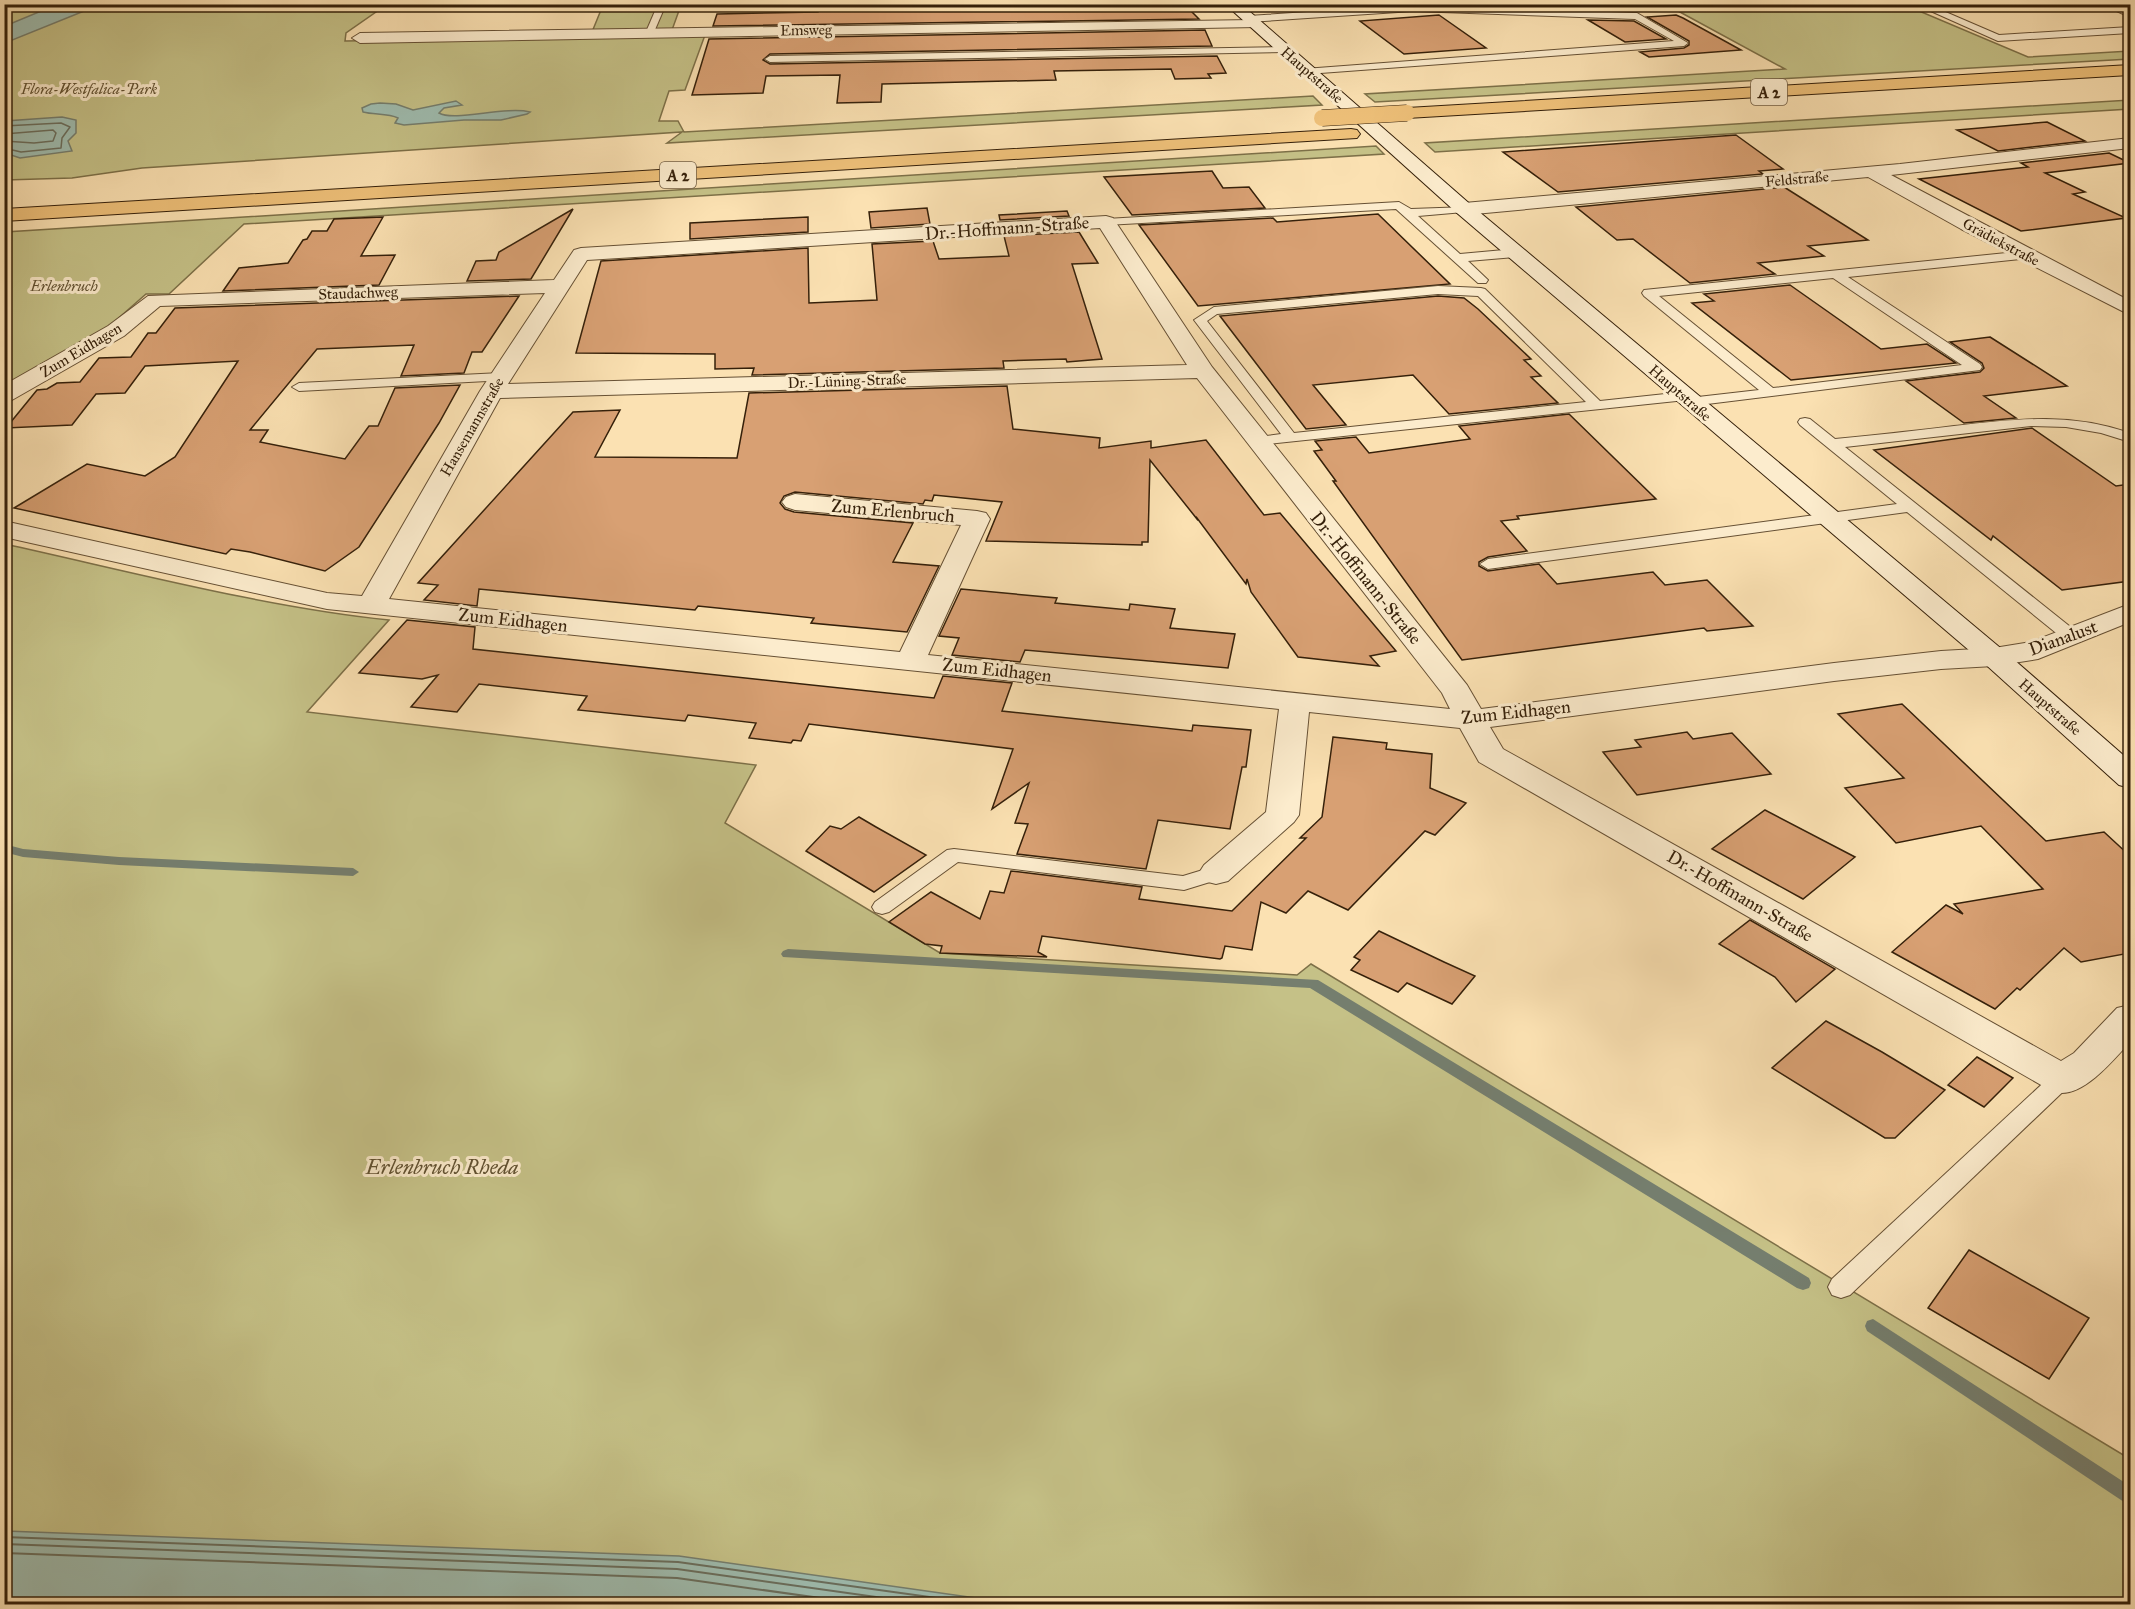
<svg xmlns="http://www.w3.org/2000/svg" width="2135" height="1609" viewBox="0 0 2135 1609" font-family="'IM FELL Great Primer',serif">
<rect width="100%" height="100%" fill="#fbe1b2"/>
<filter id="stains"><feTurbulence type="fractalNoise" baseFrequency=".00333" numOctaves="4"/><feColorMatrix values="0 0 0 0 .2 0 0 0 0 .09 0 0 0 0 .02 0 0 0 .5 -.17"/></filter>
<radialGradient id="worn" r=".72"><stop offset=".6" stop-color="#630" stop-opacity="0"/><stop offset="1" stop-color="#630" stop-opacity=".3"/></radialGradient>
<g fill="#c5c187" stroke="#7d7048" stroke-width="1.5">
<polygon points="4,5 460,5 379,10 346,33 345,41 705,35 685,90 669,91 659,121 678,121 684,132 1313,96 1322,105 667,143 682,132 142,168 72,178 5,180"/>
<polygon points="603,5 681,5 672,30 592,32"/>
<polygon points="1667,5 1905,5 2028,57 2130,51 2130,59 1375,102 1365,94 1785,69"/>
<polygon points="2130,100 2130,109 1435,152 1425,143"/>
<polygon points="1376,146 1384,154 244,224 169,294 146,294 105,330 5,388 5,232"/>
<path d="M5,544C132,572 264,607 389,620L307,712L756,765L725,823L940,953L1297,975L1311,964L2130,1459V1604H5Z"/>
</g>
<g fill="#9fbdb0" stroke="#757e6e" stroke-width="1.5">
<polygon points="58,4 99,5 5,43 5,26"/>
<path d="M456,101L462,105L444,108L439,113C454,122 505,106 530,112L527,114L501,120H464L404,125L395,123L398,118C388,113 374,115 363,112L362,108L371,104L380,103L396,104L413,110Z"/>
<polygon points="62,117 76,120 76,133 68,141 72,151 20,158 5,153 5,121"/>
<polygon points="5,1531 679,1556 990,1600 1004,1604 5,1604"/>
</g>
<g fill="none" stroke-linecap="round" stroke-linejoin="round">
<g stroke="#6a6e5d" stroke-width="1.5">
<polyline points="4,126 61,123 70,127 62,138 61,148 21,152 4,148"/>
<polyline points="4,134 53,130 56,133 53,141 34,143 4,141"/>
</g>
<g stroke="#6a6e5d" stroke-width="2">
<polyline points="4,1537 678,1562 980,1604"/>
<polyline points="4,1544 677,1569 926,1604"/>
<polyline points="4,1553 677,1578 863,1604"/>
</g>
<g fill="#757e6e" fill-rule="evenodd">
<polygon points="4,844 23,849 119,857 353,868 359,872 353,876 119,865 23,857 4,852"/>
<polygon points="788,949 1318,980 1809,1278 1811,1283 1809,1288 1803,1290 1797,1288 1310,988 783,957 781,954 783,951"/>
<polygon points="1873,1319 2130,1486 2130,1504 2124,1502 1867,1331 1865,1326 1867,1321"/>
</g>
</g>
<g fill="#d8a073" stroke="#35200a" stroke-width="1.5">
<polygon points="819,4 1184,4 1199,19 713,26 717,14 818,12"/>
<polygon points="1439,15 1486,48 1404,54 1360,21"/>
<polygon points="1676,15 1683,18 1741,50 1649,57 1640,52 1684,48 1689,45 1689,41 1647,17"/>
<polygon points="1588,20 1634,21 1666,39 1625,42"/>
<polygon points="1205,30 1212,46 770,54 763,60 770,64 1217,56 1226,73 1208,74 1211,78 1175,79 1171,69 1054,71 1056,80 882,84 881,102 837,103 840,75 766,76 763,93 692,95 709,39"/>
<polygon points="2047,122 2085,141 1998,151 1957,130"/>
<polygon points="1736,135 1783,169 1759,171 1763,174 1558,192 1503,152"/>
<polygon points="2109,153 2130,163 2045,173 2085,192 2073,194 2126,218 2021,231 1919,179 2028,167 2021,163"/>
<polygon points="1212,171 1223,188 1249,187 1265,208 1132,215 1104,177"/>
<polygon points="1784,187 1868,240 1808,246 1824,256 1758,263 1775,274 1690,283 1633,239 1617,240 1576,207"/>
<polygon points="927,208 930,224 871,228 869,212"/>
<polygon points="573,209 531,279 467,281 476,261 496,260 499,252"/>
<polygon points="1067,211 1069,216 1000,220 999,215"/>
<polygon points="1378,214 1450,284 1198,306 1139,225 1273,218 1277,222"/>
<polygon points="383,217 361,256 395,255 379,285 223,291 239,268 288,263 303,240 307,239 312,231 327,231 334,219"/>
<polygon points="808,217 808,232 690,239 690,223"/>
<polygon points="1079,232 1098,263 1072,264 1102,359 1067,362 1066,359 1003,361 1004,368 752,375 754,368 715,369 715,354 576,353 601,261 808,248 809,303 877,300 872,244 933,241 939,259 1009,256 1004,236"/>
<polygon points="1790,285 1881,349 1927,344 1956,363 1791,380 1692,303 1714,301 1704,294"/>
<polygon points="519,296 482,352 472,352 464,373 401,376 414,345 317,349 250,430 268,430 260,442 345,459 369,426 378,426 395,388 460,385 439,423 359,547 325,571 250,552 231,549 226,554 14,508 87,464 145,476 175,457 238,361 145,366 125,393 96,394 72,425 6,428 37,390 47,389 57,383 80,382 99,358 131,357 148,333 156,333 175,308"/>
<polygon points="1438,296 1464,298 1478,309 1531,359 1524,360 1541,376 1531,377 1558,403 1449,414 1413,375 1313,385 1346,425 1306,429 1220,316"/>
<polygon points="1990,337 2067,386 1984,396 2016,418 1964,423 1906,381 1980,372 1984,368 1982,363 1950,342"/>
<polygon points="1007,386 1013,429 1100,438 1099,448 1151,441 1151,448 1206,440 1264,515 1280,513 1396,651 1370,656 1379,666 1298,657 1251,592 1247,579 1246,584 1197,518 1197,519 1150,460 1148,542 1142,542 1142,545 986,541 1002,502 934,495 932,501 925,500 923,504 795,492 784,496 780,503 785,509 794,512 913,523 893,562 939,566 907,632 811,623 814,618 698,606 695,610 479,589 477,606 424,600 438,585 418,583 573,412 620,410 595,457 737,458 749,393"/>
<polygon points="1569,414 1656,499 1517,516 1519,519 1501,521 1527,551 1488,557 1479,562 1479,566 1488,571 1539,564 1557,584 1653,572 1665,585 1707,580 1753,626 1707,631 1704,628 1462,660 1333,481 1336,481 1314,451 1322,450 1315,441 1356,437 1369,453 1470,439 1459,426"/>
<polygon points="2032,428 2116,486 2130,484 2130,581 2062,590 1993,536 1991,540 1874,450"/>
<polygon points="961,589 1057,598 1055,603 1129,610 1130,604 1175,609 1170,628 1235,634 1228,668 1025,650 1020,662 952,655 959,638 939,636"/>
<polygon points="407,620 475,627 473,649 934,698 943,676 1012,683 1002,711 1192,731 1193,725 1251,730 1246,767 1242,767 1230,829 1158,820 1146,869 1017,854 1028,824 1015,823 1029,783 992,809 1013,749 809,724 801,741 793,740 791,743 749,738 756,723 688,715 685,721 578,710 587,696 479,684 457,712 411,707 438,675 422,679 359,673"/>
<polygon points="1902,704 2046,841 2104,832 2130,856 2130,953 2081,962 2064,948 2020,990 2017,988 1995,1009 1892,952 1946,905 1963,914 1954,904 2043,889 1981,826 1896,843 1845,788 1904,778 1838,714"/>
<polygon points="1687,732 1693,739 1732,733 1771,774 1637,795 1603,752 1641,747 1635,740"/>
<polygon points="1333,737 1387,743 1386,749 1432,754 1430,788 1466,803 1435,835 1425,831 1348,910 1308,891 1286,913 1261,902 1252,950 1225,946 1222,958 1220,959 1042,936 1038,952 1047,957 940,953 942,946 925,944 889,922 931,892 980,919 990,891 1004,893 1011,871 1142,887 1139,899 1232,911 1306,838 1300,838 1322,817"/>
<polygon points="1765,810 1855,857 1803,899 1712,849"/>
<polygon points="859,817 876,827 926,855 874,892 806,851 830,826 841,829"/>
<polygon points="1750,920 1835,969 1796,1002 1775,977 1719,944"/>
<polygon points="1379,931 1444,962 1475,976 1452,1004 1407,983 1398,992 1351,970 1360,960 1354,957"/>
<polygon points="1826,1021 1882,1052 1945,1090 1895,1138 1885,1138 1772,1068"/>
<polygon points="1977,1057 2013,1078 1984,1107 1948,1085"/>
<polygon points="1969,1250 2089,1318 2049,1379 1928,1308"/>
</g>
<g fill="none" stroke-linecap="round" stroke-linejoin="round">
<defs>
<g id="lane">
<polygon points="658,4 666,4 654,32 647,34 646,32"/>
<polygon points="1915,4 1927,4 1999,35 2130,27 2130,33 1998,41"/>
<polygon points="1413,5 1637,13 1688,43 1684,46 1307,74 1302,71 1304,69 1674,41 1635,19 1413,11 1248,22 1244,19 1248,16"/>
<polygon points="1283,47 1288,50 1286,52 770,62 765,59 770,56"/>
<polygon points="1399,202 1411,209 1468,207 1470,209 1464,212 1418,216 1460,254 1515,249 1521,253 1515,257 1468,261 1488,280 1486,283 1478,283 1396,209 1106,225 1100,222 1106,219"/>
<path d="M2026,251L2030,252V258L1848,277L1980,364L1982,367L1980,370L1691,406L1686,405V400L1257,445L1250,441L1252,438L1281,434L1194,320L1214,307L1438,286L1481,288L1485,289L1600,401L1684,392L1689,393V398L1759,390L1644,296L1642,293L1644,290ZM1833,278L1962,365L1773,388L1659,296ZM1438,294L1478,296L1586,402L1294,433L1207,321L1217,314Z"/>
<polygon points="501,373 508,377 506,380 299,391 292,387 299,383"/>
<path d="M1805,418L1810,419L1835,439C1875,435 1914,431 1954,426C2017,419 2069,412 2130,433V442L2101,433L2066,427L2031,426L1845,447L2078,633L2081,637L2078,641H2066L1907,512L1488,569L1480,564L1488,559L1897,504L1800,425L1798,422L1800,419Z"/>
<polygon points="954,849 1183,876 1216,866 1223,868 1226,873 1223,878 1184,890 958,862 889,912 882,914 875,912 872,907 875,902 947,850"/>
<polygon points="2062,1070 2070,1073 2074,1079 2070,1085 1850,1295 1841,1298 1832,1295 1828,1287 1832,1279 2054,1073"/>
</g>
<g id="street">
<polygon points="2101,4 2122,4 2130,8 2130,17"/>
<polygon points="1253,20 1260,24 1258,27 360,43 352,38 360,33"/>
<polygon points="2130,138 2130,148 1891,175 2130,301 2130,315 1961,229 1868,177 1464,215 1457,213 1454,209 1457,205 1464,203 1900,164"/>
<path d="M1106,216L1113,218L1212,367L1467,685L1481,709L1834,663L1941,651L1994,648L2031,642L2130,604V622L2038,659L1994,666L1941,669L1834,681L1490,727L1503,749L2061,1061L2074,1053L2117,1008L2130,1005V1042C2115,1058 2087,1093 2062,1093C2058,1093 2052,1090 2048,1089L1479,762L1460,728L1309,712L1299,815L1294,822L1228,881L1216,884L1204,881L1199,873L1204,865L1266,812L1279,709L327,609L4,537V521L327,593L362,596L480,391L545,293L160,306L124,336L12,400L4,402V385L108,326L148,296L554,280L574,250L581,248ZM1100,228L1187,365L508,384L587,260ZM1197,378L1442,693L1450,709L928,655L990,519L986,513L977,511L795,494L786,497L782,502L786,507L795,510L961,525L900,652L389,599L500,398Z"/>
</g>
<polygon id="secondary" points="1225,4 1241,4 1471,205 2004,651 2130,761 2130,788 2119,785 1984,663 1457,213"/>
<g id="highway">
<polygon points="2130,65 2130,75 1407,118 1399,113 1407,108"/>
<polygon points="1351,129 1357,130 1360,134 1357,138 4,221 4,209"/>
</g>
</defs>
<use href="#lane" stroke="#665034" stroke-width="2"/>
<use href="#street" stroke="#665034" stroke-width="2"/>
<use href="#secondary" stroke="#35200a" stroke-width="2"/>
<use href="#highway" stroke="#35200a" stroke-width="2"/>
<use href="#lane" fill="#fceccd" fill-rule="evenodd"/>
<use href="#street" fill="#fceccd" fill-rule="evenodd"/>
<use href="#secondary" fill="#fceccd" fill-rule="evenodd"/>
<use href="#highway" fill="#eec079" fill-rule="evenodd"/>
<defs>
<polyline id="highway-bridge" points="1322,118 1407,113"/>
</defs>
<use href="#highway-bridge" stroke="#35200a" stroke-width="17" stroke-linecap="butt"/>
<use href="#highway-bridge" stroke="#eec079" stroke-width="16"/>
</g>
<g text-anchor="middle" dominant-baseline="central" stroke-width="6" stroke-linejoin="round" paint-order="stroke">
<g font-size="15" fill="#35200a" stroke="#fceccd">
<text transform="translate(806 30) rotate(-1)">Emsweg</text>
<text transform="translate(1312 75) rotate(41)">Hauptstraße</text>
<text transform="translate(1797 179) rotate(-5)">Feldstraße</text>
<text transform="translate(2001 242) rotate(28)">Grädiekstraße</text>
<text transform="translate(358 293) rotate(-2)">Staudachweg</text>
<text transform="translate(81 350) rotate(-31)">Zum Eidhagen</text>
<text transform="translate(847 381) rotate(-2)">Dr.-Lüning-Straße</text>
<text transform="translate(1680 393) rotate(41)">Hauptstraße</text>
<text transform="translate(472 427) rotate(-60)">Hansemannstraße</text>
<text transform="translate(2050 707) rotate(41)">Hauptstraße</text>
</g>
<g font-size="15" font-style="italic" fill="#605030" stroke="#fceccd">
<text x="89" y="89">Flora-Westfalica-Park</text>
<text x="64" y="286">Erlenbruch</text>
</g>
<g fill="#fceccd" stroke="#715d44" stroke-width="1.5">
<rect x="1751" y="79" width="36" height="26" rx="4.5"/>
<rect x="660" y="162" width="36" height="26" rx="4.5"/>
</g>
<g font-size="16" font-weight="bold" fill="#35200a">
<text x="1769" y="92">A 2</text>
<text x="678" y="175">A 2</text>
</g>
<g font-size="18" fill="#35200a" stroke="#fceccd">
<text transform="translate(1007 228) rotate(-4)">Dr.-Hoffmann-Straße</text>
<text transform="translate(893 511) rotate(5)">Zum Erlenbruch</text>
<text transform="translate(1366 578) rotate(51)">Dr.-Hoffmann-Straße</text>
<text transform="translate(513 620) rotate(6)">Zum Eidhagen</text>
<text transform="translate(2063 638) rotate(-20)">Dianalust</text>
<text transform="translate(997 670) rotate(6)">Zum Eidhagen</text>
<text transform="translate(1516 712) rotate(-6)">Zum Eidhagen</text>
<text transform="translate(1740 896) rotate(30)">Dr.-Hoffmann-Straße</text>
</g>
<g font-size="21" font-style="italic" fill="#605030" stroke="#fceccd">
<text x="442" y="1167">Erlenbruch Rheda</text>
</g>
</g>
<rect width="2135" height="1609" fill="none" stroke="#fbe1b2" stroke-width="24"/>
<rect x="6" y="6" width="2123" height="1597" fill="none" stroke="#35200a" stroke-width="3"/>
<rect x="12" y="12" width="2111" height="1585" fill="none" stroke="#35200a" stroke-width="1.5"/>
<rect width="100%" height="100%" filter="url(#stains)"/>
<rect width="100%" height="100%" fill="url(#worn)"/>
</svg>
